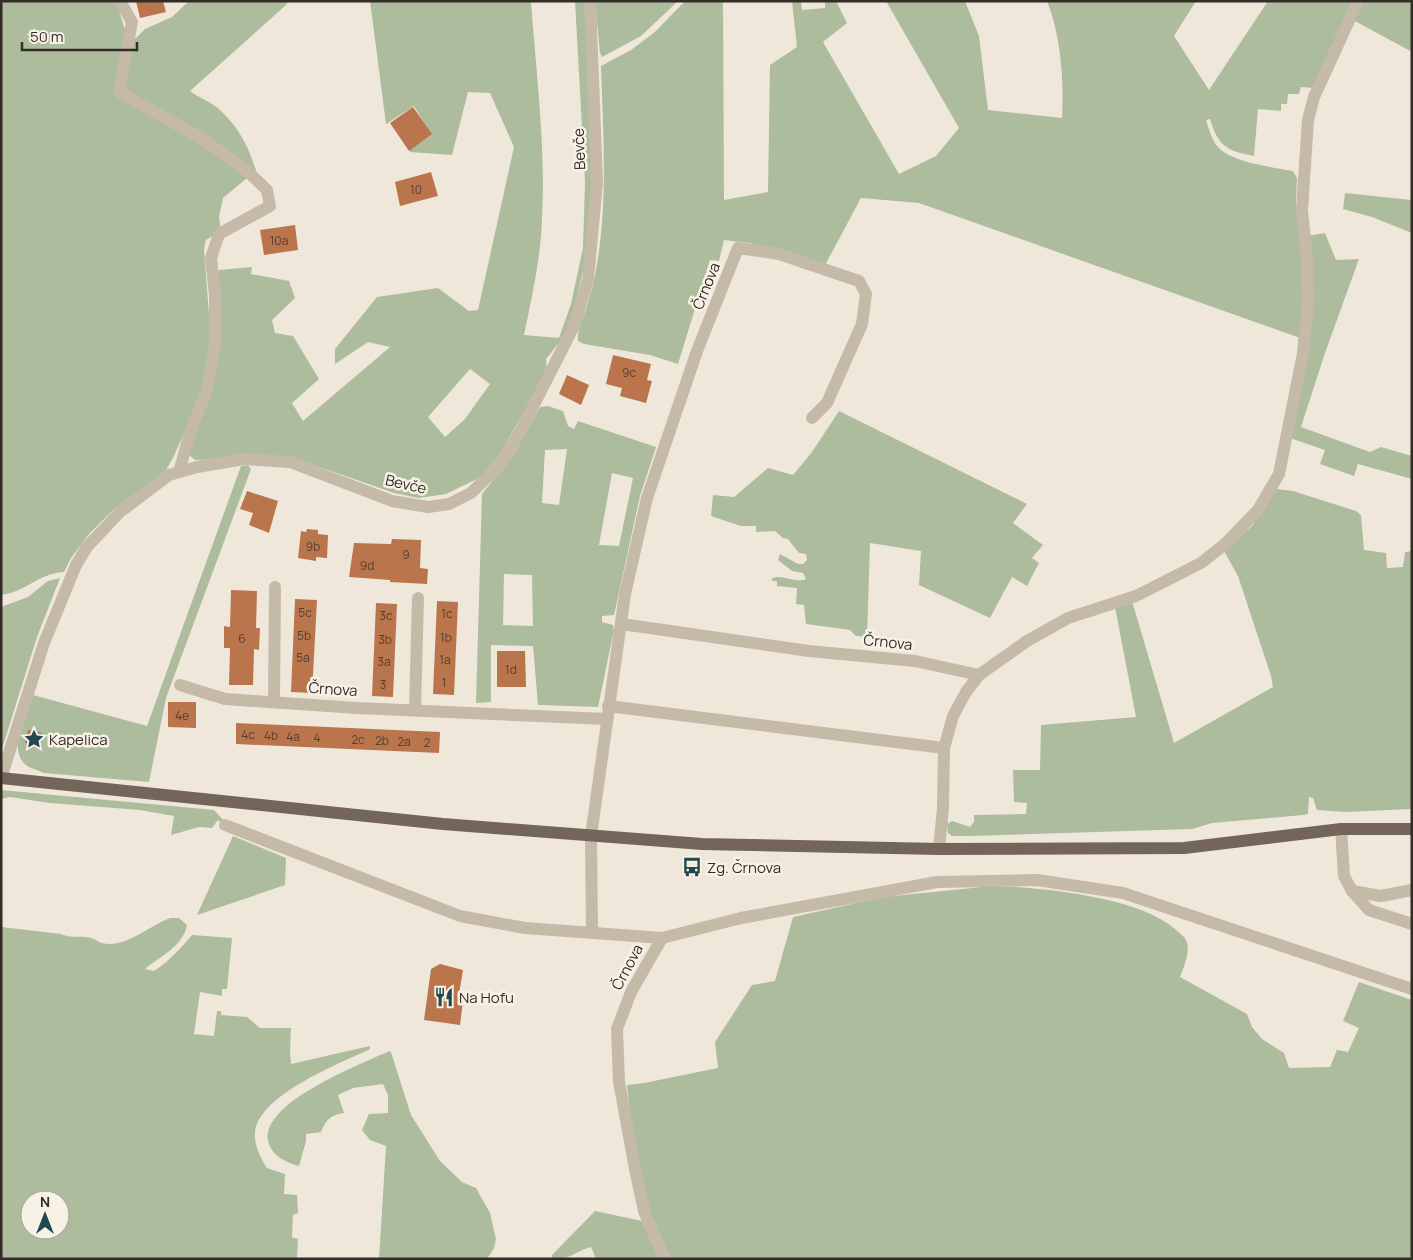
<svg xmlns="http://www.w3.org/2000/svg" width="1413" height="1260" viewBox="0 0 1413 1260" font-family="Manrope,sans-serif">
<rect width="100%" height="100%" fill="#efe8da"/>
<g fill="#adbc9c" fill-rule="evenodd">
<path d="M1,1H116L125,30L135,39L145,29L172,17L189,1H288L286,5L190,91C199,98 212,102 220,110C241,129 251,152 258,178H247L223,198L219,217L221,231L206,240L204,249L211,341L204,383L193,413L173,458L165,472L114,509L90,533L71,558L64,572C37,574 26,592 1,595Z"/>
<path d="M370,1H531C536,73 546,146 542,218C541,258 532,296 524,335L559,338L571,304L583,248L585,182L575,1H585L592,183L584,267L572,316L563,338L546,359L547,372L497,459L479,478L446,494L419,498L394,493L291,457L195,460L188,454L209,397L216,276L219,270L252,267L251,274L289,281L295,298L272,320L275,333L293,336L319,379L292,403L303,421L390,347L368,342L335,364V349L377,297L438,288L469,311L478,310L514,147L490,93L468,92L452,155L410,152V149L430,133L414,106L386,124ZM470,369L490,384L465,419L445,437L428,417Z"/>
<polygon points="595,1 678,1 641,36 602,57 600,53"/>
<path d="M685,1H723L724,200L768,192L770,65L797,47L792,1H801L802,10L825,8V1H836L847,23L823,42L899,174L936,156L959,128L886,1H965L979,36L988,110L1062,118C1064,81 1061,36 1047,1H1196L1174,36L1209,90L1268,1H1354L1314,88L1301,87L1299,94H1288L1287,104H1281V111L1258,109L1254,156C1227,151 1218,146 1210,119L1206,120C1209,129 1212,141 1219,148C1234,163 1273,167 1293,171L1297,178L1296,203L1301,242L1303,339L919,203L861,198L824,267L749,243L724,240L719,261L710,260L678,364L650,355L584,344L578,341C577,328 584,317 587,305C591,292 595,278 597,264C608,201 603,130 601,66L631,50L655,32Z"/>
<polygon points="1362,1 1412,1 1412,52 1353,20"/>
<polygon points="1345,193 1412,200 1412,233 1372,217 1343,209"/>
<polygon points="1325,233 1336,260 1359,259 1325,353 1301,427 1370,452 1381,447 1412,456 1412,479 1358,464 1354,476 1320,464 1325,450 1290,438 1307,236"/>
<path d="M548,406L563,411L568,426L574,429L578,421L656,447L640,496L614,615L602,616V622L613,625L614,630L598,707L538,705L533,646L491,645V702L476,703L482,494L515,452L540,407ZM567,449L559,505L542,503L545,450ZM612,473L633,478L619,546L599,545ZM504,574L532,575L533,626L503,625Z"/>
<path d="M839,411L1027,504L1013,523L1043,545L1032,558L1039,563L1027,586L1012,577L990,618L919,585L921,551L870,543L867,637L856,636L850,630L806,624L804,605L796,604L797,588L777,586V581H772V578C784,574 795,584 806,579L803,573L792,571L778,560L780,554L798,564H803L807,560L806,554L799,553L788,539L783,538L775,531L756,532V526H741L711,516L713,495L734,497L768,468L793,475L812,452Z"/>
<path d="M248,465L251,469L166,698L149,782L44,773C39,771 34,769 29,767C5,753 26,713 33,695L147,726L241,466Z"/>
<polygon points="1277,489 1293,491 1356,511 1361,515 1364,550 1386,553 1387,568 1403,567 1405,552 1412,551 1412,809 1345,812 1317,810 1313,798 1309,797 1308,814 1303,815 1212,823 1192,829 971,836 952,836 948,833 947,824 952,821 970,827 974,822 974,815 1026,814 1027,803 1014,802 1013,770 1040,770 1041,725 1136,717 1115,607 1132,601 1174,743 1273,687 1271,676 1238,576 1224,551 1252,526"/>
<polygon points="60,578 37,637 1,752 1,607 28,597 48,581"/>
<polygon points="1,790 214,810 224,821 217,821 212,828 199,827 171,835 174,816 140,810 50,803 10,797 1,799"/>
<polygon points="233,836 286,858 285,885 197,915"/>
<path d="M992,886C1040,887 1139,897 1175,929C1178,932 1184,936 1186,940C1191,951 1184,966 1180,977L1247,1014L1252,1027L1262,1039L1284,1053L1289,1068L1330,1067L1337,1050L1348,1052L1359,1028L1343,1021L1359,982L1412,1000V1259H670L651,1216L632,1132L627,1085L644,1083L718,1068L715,1042L752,985L775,981L793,917L884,897Z"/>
<path d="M170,918H179L187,925C183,947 160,956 145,969L154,971C169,961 180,949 192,935L232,938L227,989H222V996L200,992L194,1034L214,1036L217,1011H221V1015L247,1017L260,1028H291L290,1050L291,1064L370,1046V1049C339,1064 258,1095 255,1133C254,1146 261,1158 267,1168L285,1174L284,1194L297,1195L298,1213L293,1215L292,1237L298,1239L297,1259H1V927L61,934C71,939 81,935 91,938C95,939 98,942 102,943C124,949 149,926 170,918ZM30,1200H60V1230H30Z"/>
<path d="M389,1051L391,1052L411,1115L440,1161L462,1182L476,1188L490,1213L496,1239L494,1248L487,1259H379L386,1146L370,1140L362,1130L369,1114L388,1113V1095L383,1084L353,1088L338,1095L344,1113C331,1115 326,1119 321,1132L306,1134V1141L299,1166C285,1162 272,1156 268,1141C261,1102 360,1065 389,1051Z"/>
<path d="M595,1211L642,1221L659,1259H596L591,1247C573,1252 573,1259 552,1259V1255Z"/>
</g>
<g fill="#ba754d">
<polygon points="136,1 163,1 166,12 140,18"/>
<polygon points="413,107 432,134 409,151 390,123"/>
<polygon points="431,172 438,196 400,206 395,182"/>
<polygon points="295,225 298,250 264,255 260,230"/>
<polygon points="613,355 651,364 647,380 652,381 646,403 620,396 622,388 606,384"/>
<polygon points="567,375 589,385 581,405 559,394"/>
<polygon points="247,491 278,501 269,533 249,525 253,513 240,509"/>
<polygon points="307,529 318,530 318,534 328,535 327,558 316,557 316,561 298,558 301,531 306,532"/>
<polygon points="392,539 421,540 420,568 428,569 427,584 390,582 390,580 349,577 354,543 391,544"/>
<polygon points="231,590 257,591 256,628 260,628 259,650 254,649 253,685 229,685 230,648 224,648 224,626 230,627"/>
<polygon points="295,599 317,600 312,693 291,692"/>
<polygon points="437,601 458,602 454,695 433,694"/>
<polygon points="376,603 397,604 393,697 372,696"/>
<polygon points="497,651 525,651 526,687 497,687"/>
<polygon points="168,702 196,702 196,728 168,727"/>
<polygon points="236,723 440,732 439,753 236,744"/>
<polygon points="28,730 42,733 39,746 25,743"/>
<polygon points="440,964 463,970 459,994 463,1001 460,1025 424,1020 431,969"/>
</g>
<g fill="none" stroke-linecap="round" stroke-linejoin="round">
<g stroke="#c5b9a8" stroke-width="12">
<polyline points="120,1 132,22 119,92 201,138 246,170 267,190 270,206 219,234 211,258 215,295 215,346 207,390 190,432 179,472"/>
<polyline points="622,624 809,651 915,661 979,675"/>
<polyline points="180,685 225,699 357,708 607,719"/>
<polyline points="274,702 275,587"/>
<polyline points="608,706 944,748"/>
<polyline points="415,709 418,598"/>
<polyline points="1,778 44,643 76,565 87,547 120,512 169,475 197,467 244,459 290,462 392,501 428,507 449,504 471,493 499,466 520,432 574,326 588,279 597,183 590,1"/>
<polyline points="225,825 460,916 525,928 662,938 741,918 937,882 1037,880 1123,893 1412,989"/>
<polyline points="1341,829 1344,876 1352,891 1369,910 1412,924"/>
<polyline points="939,849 943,808 944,748 953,716 966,692 979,675 1027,641 1068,618 1136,596 1201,563 1225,544 1258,510 1279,474 1304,348 1308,301 1307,260 1302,210 1308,120 1314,97 1358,1"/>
<polyline points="1352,891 1381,896 1412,890"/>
<polyline points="592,932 591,836 625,594 647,498 697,351 738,248 779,254 859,281 866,294 862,324 827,403 812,418"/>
<polyline points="662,938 631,992 617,1029 619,1082 635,1169 644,1211 665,1259"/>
</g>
<polyline stroke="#74655a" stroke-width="12" points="1,778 443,824 702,844 939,849 1184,848 1341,829 1412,829"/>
</g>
<defs>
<symbol id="sight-bare" viewBox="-9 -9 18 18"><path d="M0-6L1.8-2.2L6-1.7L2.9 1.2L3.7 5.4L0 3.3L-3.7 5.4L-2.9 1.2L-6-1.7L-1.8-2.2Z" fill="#214750" stroke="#f7f1e6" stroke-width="2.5" paint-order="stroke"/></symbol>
<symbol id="bus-bare" viewBox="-9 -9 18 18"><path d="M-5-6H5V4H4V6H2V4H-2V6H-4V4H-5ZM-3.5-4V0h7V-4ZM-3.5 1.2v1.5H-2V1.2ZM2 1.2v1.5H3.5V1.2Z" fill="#214750" stroke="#f7f1e6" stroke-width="2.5" paint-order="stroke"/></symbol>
<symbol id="restaurant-bare" viewBox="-9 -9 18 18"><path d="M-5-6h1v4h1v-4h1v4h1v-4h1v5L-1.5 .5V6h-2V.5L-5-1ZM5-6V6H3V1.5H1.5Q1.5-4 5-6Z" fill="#214750" stroke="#f7f1e6" stroke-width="2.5" paint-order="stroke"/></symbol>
</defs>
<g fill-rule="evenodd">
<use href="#sight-bare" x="20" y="725" width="28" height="28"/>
<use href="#bus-bare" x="678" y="853" width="28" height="28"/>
<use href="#restaurant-bare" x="430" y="983" width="28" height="28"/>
</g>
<g text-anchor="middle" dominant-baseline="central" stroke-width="5" stroke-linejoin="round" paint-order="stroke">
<g font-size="12" fill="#553e30">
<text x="416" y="189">10</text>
<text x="279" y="240">10a</text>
<text x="629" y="372">9c</text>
<text x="313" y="546">9b</text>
<text x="406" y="554">9</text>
<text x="367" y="565">9d</text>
<text x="305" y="612">5c</text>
<text x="447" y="613">1c</text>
<text x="386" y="615">3c</text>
<text x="304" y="635">5b</text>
<text x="446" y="637">1b</text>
<text x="242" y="638">6</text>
<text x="385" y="639">3b</text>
<text x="303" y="657">5a</text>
<text x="445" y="659">1a</text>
<text x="384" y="661">3a</text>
<text x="511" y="669">1d</text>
<text x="444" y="682">1</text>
<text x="383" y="684">3</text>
<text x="182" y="715">4e</text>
<text x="248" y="734">4c</text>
<text x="271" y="735">4b</text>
<text x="293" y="736">4a</text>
<text x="317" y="737">4</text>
<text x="358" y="739">2c</text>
<text x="382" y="740">2b</text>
<text x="404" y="741">2a</text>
<text x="427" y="742">2</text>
</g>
<g font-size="15" fill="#332c27" stroke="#f7f1e6">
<text transform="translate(579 149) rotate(-92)">Bevče</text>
<text transform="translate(706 286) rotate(-68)">Črnova</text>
<text transform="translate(406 484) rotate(13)">Bevče</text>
<text transform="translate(888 642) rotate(6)">Črnova</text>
<text transform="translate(333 689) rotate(4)">Črnova</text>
<text transform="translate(627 967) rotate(-62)">Črnova</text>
</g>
<g font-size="15" fill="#332c27" stroke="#f7f1e6" text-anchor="start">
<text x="49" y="739">Kapelica</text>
<text x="707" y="867">Zg. Črnova</text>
<text x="459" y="997">Na Hofu</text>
</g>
</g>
<rect width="1413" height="1260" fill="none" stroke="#332c27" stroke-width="5"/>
<g transform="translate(45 1215)"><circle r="24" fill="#f7f1e6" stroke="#a9a29a"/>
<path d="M0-4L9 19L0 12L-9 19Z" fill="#214750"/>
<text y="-8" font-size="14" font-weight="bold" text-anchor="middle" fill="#332c27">N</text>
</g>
<path d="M22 42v8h115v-8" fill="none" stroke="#332c27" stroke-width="2.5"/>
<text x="30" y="42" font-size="15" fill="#332c27" stroke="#f7f1e6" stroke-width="4" paint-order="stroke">50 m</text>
</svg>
